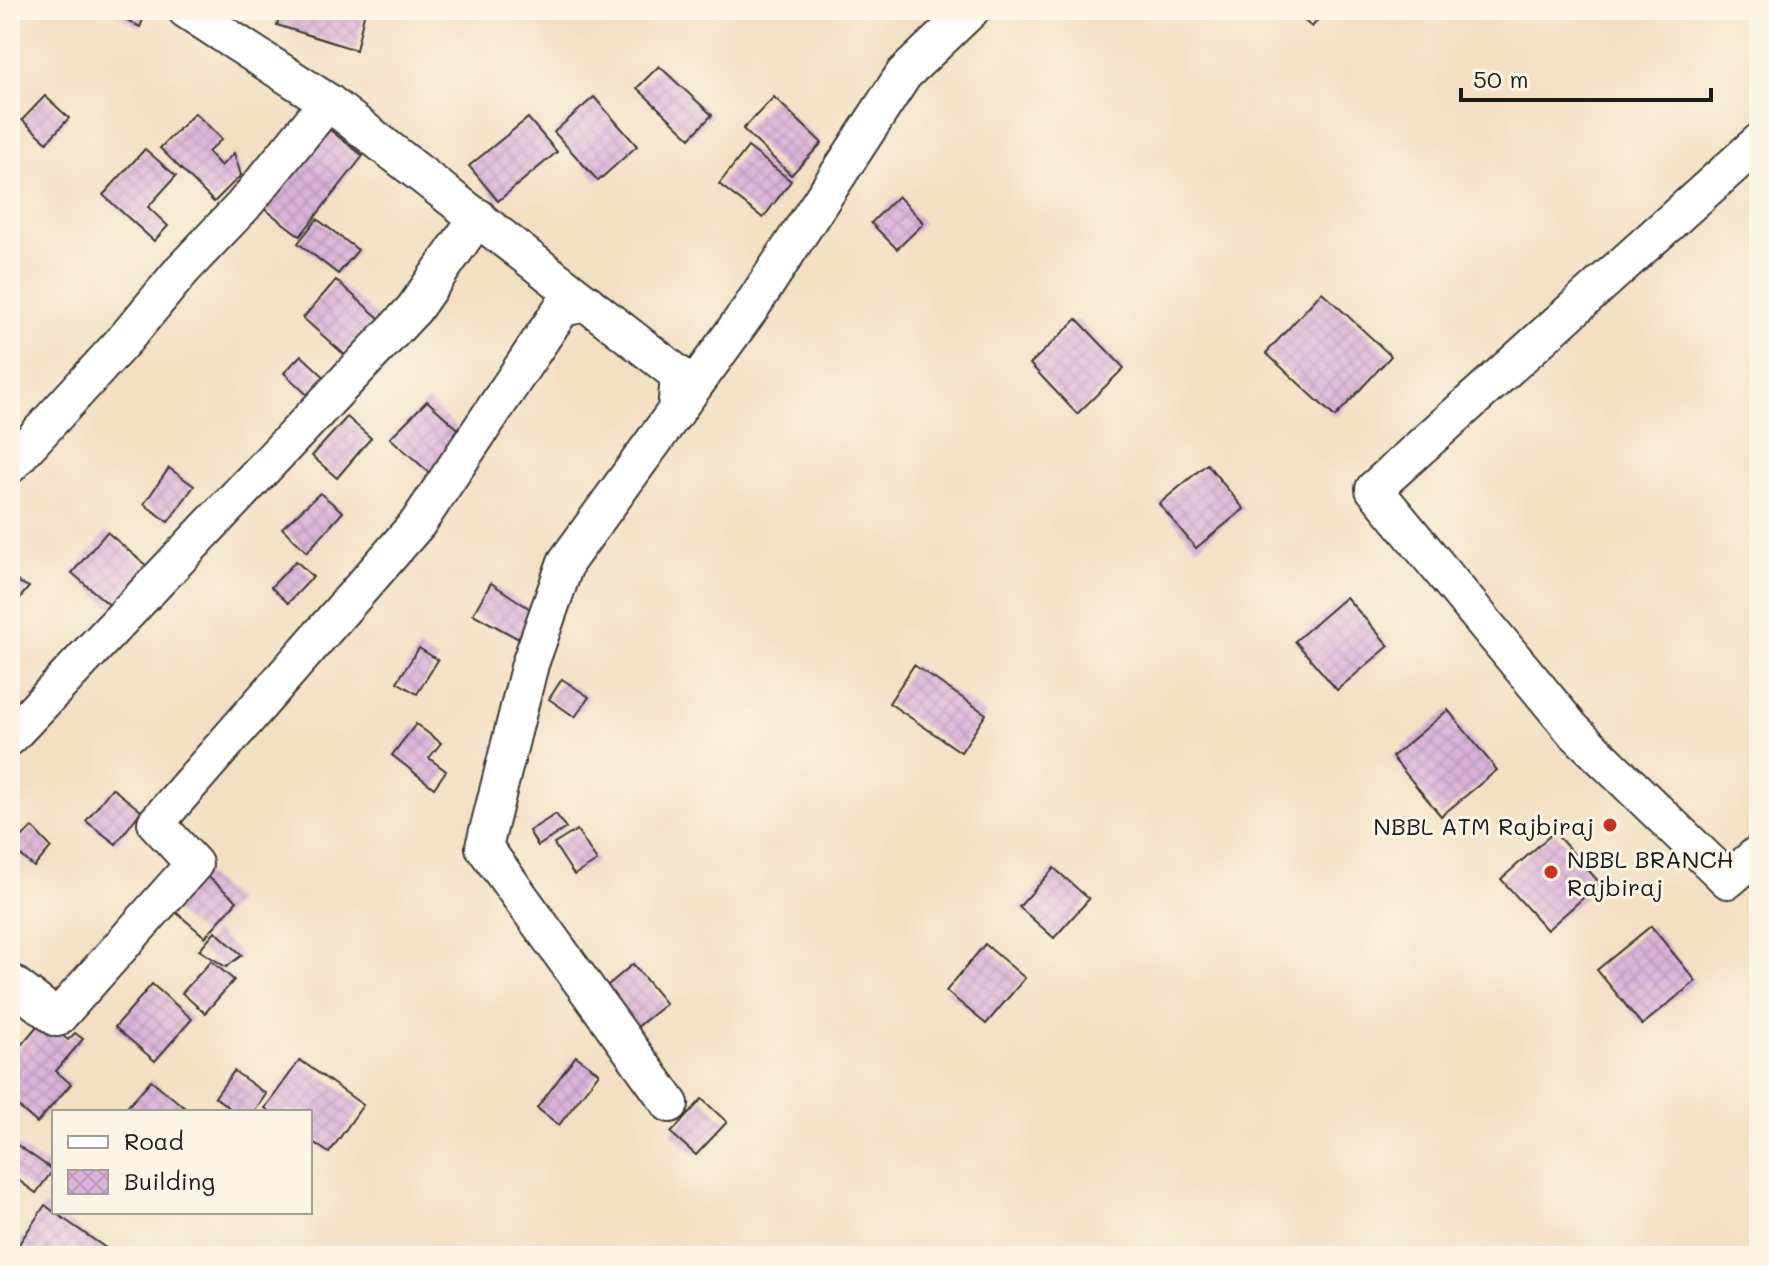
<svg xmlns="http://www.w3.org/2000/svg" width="1769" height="1266" viewBox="0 0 1769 1266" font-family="Mali,sans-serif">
<defs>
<pattern id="building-cross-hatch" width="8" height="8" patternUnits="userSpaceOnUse" patternTransform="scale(2)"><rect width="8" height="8" fill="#dbb3da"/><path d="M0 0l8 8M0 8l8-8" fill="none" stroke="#bb99ba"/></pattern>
</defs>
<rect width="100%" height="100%" fill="#fcf5e5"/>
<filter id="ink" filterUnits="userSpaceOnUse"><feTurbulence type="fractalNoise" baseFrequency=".0125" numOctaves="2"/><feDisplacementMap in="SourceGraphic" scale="16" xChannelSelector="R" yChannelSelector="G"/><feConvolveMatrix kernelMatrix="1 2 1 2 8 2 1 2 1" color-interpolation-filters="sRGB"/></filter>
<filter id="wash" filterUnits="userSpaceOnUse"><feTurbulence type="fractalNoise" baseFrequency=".006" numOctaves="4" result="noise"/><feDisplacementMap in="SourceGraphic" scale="32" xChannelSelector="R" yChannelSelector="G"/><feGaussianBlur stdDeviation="1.8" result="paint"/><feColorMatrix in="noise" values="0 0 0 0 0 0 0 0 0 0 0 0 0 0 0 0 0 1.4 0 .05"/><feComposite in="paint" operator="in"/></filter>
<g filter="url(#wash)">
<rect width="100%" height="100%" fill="#f3dfc2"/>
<g id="blocks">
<g fill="url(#building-cross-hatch)">
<polygon points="109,10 147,10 140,27"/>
<polygon points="282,10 365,10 356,50 277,25"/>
<polygon points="1291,10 1326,10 1312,27"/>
<polygon points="659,66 712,115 690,138 637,88"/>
<polygon points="45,96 69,118 47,142 22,120"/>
<polygon points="594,97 637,146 598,181 554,132"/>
<polygon points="774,97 822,143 791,175 743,129"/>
<polygon points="195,113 222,139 208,152 221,166 234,153 241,175 214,202 160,148"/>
<polygon points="528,118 557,152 498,201 469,166"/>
<polygon points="325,126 363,156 300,236 261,206"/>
<polygon points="748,147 791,181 763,218 719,184"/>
<polygon points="145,149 176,176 148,207 168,226 154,241 103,195"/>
<polygon points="10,166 22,177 10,192"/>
<polygon points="898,196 924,223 897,249 871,223"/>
<polygon points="317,219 358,250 338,274 298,243"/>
<polygon points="336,280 380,319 347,357 303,318"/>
<polygon points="1322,292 1391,356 1335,417 1266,353"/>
<polygon points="1077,319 1124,368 1077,414 1030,364"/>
<polygon points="301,355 335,387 318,405 284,373"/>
<polygon points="427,401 466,436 432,475 390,438"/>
<polygon points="347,417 371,438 337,478 312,456"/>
<polygon points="1207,464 1244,509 1196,548 1159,504"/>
<polygon points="169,468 194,486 168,522 144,504"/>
<polygon points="320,493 343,512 307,552 282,528"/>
<polygon points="107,532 148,567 113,608 72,573"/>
<polygon points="296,561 313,577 288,603 271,587"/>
<polygon points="10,578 29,587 10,610"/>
<polygon points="491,583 539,615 517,638 473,614"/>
<polygon points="1346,597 1389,646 1337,690 1295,641"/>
<polygon points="419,648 438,660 417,694 397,682"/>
<polygon points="914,665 986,714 961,752 889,703"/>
<polygon points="562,679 589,697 575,717 549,699"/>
<polygon points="1448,710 1497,770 1441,816 1392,757"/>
<polygon points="416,724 441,743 429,758 446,771 434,788 392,755"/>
<polygon points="112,788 141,811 116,844 86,821"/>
<polygon points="556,814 566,828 538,846 529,831"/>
<polygon points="32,827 51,847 34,867 12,847"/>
<polygon points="577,830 597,861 574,875 554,844"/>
<polygon points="1554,832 1600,883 1547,930 1501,879"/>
<polygon points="1054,868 1089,899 1054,938 1019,907"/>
<polygon points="202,872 237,901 205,937 171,908"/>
<polygon points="1651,926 1696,981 1642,1025 1597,970"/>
<polygon points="215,931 242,955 226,967 199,950"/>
<polygon points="985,944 1025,978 986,1024 946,991"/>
<polygon points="211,961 234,980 205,1013 182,993"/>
<polygon points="633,964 666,1004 632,1031 600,992"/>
<polygon points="152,984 192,1019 155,1061 115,1027"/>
<polygon points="43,1019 68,1040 75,1033 83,1039 56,1071 71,1084 37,1123 10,1099 10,1058"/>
<polygon points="576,1056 599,1073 559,1125 537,1108"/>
<polygon points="300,1060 363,1105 329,1153 310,1140 310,1112 271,1112 265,1108"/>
<polygon points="234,1071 266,1094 254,1112 235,1112 215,1097"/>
<polygon points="151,1080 190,1112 123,1112"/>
<polygon points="702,1099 727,1122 696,1155 671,1133"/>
<polygon points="10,1140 53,1170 36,1193 10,1174"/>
<polygon points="45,1205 54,1212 107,1249 100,1256 38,1256 19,1244"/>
</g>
</g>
</g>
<g filter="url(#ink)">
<use href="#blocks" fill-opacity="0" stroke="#3c3935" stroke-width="2"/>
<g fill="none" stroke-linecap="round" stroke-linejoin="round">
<defs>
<g id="street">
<polyline points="186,10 328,102 679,375 676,412"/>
<polyline points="1759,142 1374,489 1572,729 1728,880 1759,853"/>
<polyline points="10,465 126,338 183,269 243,206 328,102"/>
<polyline points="10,737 414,309 478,217"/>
<polyline points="10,982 57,1018 194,864 156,823 418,523 562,308 587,303"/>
<polyline points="670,1104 484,847 530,664 566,562 750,309 904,74 971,10"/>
</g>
</defs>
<use href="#street" stroke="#3c3935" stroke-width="40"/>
<use href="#street" stroke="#fff" stroke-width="36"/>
</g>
</g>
<g fill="#c8321e" stroke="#fcf5e5" stroke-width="3">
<circle cx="1610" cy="825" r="8"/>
<circle cx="1551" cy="872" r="8"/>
</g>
<g text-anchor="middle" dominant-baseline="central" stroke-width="6" stroke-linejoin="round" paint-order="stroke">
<g font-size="24" fill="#1c1c1c" stroke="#fcf5e5" text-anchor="end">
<text x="1594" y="825">NBBL ATM Rajbiraj</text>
<text x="1567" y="858" text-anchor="start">NBBL BRANCH<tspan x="1567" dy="28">Rajbiraj</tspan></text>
</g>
</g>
<rect width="1769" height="1266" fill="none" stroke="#fcf5e5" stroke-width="40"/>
<rect x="52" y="1110" width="260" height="104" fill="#fcf5e5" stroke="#a29e95" stroke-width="2"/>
<rect x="68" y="1136" width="40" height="12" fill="#ffffff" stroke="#a29e95" stroke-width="2"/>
<text x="124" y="1150" font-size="24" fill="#1c1c1c">Road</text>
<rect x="68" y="1170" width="40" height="24" fill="url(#building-cross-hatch)" stroke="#a29e95" stroke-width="2"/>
<text x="124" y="1190" font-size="24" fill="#1c1c1c">Building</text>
<path d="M1461 88v12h250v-12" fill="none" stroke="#1c1c1c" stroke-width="4"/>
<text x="1473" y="88" font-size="24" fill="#1c1c1c" stroke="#fcf5e5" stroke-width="6" paint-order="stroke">50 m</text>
</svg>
